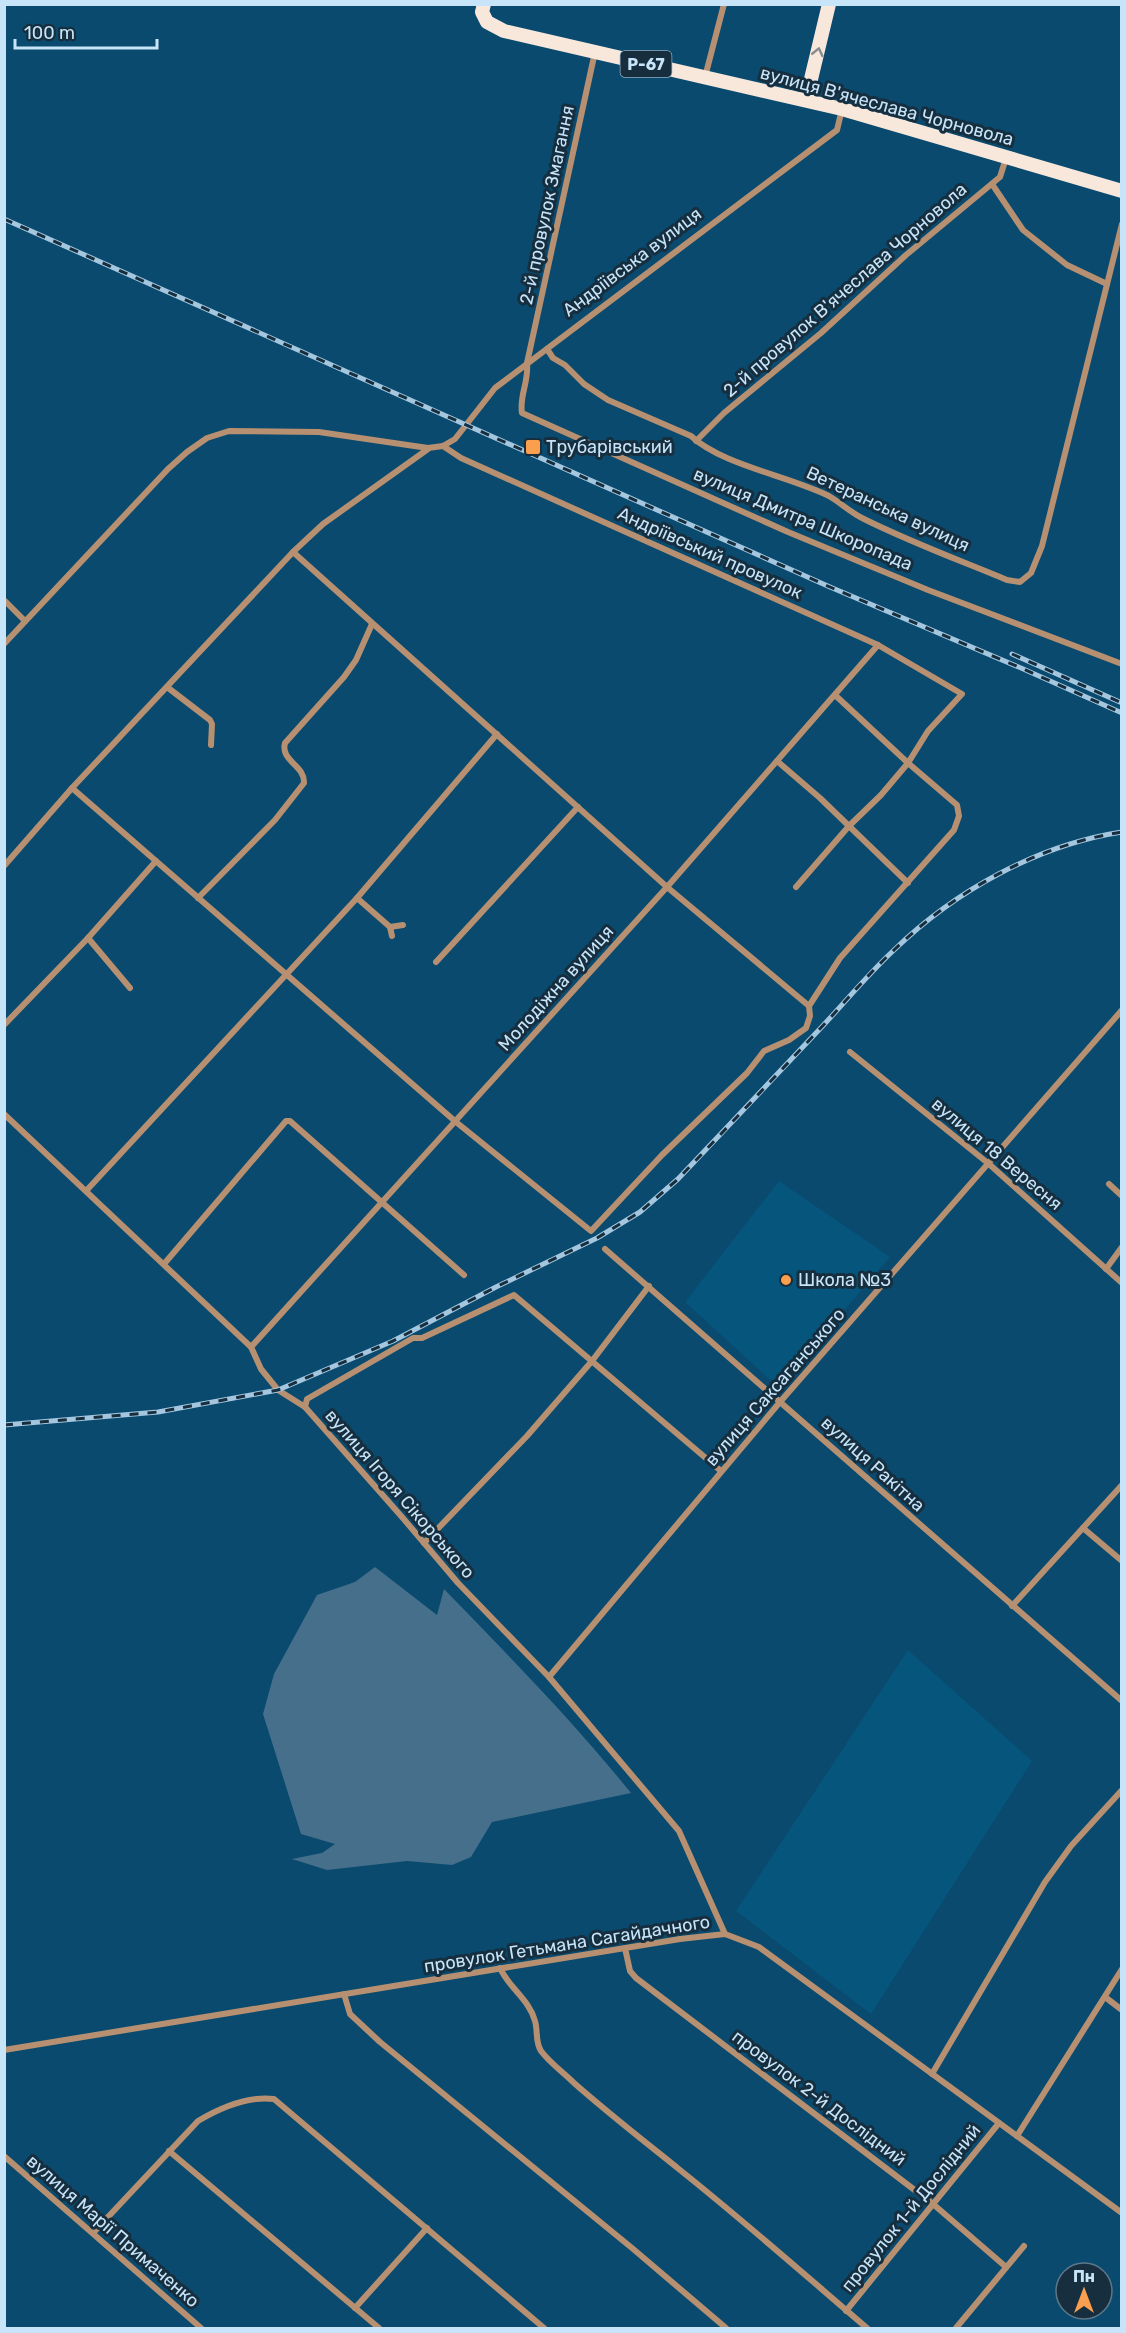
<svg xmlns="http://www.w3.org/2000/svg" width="1126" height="2333" viewBox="0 0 1126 2333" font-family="Rubik,sans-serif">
<rect width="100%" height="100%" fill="#094a6e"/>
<g fill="#06557d">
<polygon points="779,1181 890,1257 778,1387 685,1302"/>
<polygon points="908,1650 1032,1761 871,2014 736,1911"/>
</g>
<path fill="#466f8c" d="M375,1567L437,1615L444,1589C508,1655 573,1721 631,1793L492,1822L471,1857L452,1865L407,1861L327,1870L292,1859L322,1853L335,1844L301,1834L263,1714L274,1674L317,1595L355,1582Z"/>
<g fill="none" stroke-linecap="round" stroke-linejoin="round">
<g stroke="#b69071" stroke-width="6">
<path d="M595,52L527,363C529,382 519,396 522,413L788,532L928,590L1122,664"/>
<polyline points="705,77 724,4"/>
<polyline points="992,184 1023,230 1067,265 1107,284"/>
<path d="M547,349L553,358L565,365L584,384L608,400L691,436C722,465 789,476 829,496C841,503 851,513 864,519C910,542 959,560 1007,580L1020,582L1031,573L1042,546L1122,224"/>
<polyline points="696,441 724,413 821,333 906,255 1000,177 1006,158"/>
<polyline points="443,446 461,458 878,645 962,694 928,731 908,763 881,795 849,826 796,887"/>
<polyline points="4,600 25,621"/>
<polyline points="4,644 168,469 187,452 207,438 229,431 319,432 428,448 443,446 455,439 495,388 837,130 842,109"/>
<polyline points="167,687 210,720 212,724 211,745"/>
<polyline points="777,761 820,798 908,883"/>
<polyline points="72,788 456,1122 591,1231 662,1155 747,1073 764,1051 789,1040 806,1028 810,1016 809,1006 667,887 293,552"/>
<polyline points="4,866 72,788 293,552 323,524 428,449"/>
<path d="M198,898L275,820L304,783C305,765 280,761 285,743L344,677L356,660L372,624"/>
<polyline points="357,898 390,927 403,925"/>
<polyline points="390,927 392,936"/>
<polyline points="88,938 130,988"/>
<polyline points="436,962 578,807"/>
<polyline points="809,1006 840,958 954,830 959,816 957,805 908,763 835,695"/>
<polyline points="4,1025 88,938 156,861"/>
<polyline points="850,1052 989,1164 1122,1283"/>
<polyline points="4,1114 251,1347 261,1369 278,1390 305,1407 402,1517 458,1583 549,1677 679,1831 725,1934"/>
<polyline points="1109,1184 1122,1196"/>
<polyline points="86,1191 357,898 497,734"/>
<polyline points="605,1249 1122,1701"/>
<polyline points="164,1264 286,1121 290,1121 464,1275"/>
<polyline points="1106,1269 1122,1247"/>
<polyline points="251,1347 667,887 878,645"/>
<polyline points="305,1407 307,1399 413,1338 422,1338 514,1295 721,1471"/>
<polyline points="1083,1528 1122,1561"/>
<polyline points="424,1543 527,1436 592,1361 649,1286"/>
<polyline points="1012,1606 1122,1485"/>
<polyline points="549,1677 780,1402 1122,1010"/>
<polyline points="625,1948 630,1971 636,1978 933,2204 1006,2267"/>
<path d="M500,1968C509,1988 529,1999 535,2021C538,2031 535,2042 541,2051C550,2063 564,2073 574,2083C608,2113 644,2141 680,2170C744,2221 805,2275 867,2328"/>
<polyline points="344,1994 350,2014 380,2042 632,2248 726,2328"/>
<polyline points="1105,1997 1122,2010"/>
<polyline points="4,2050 680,1939 725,1934 759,1947 1122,2213"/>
<polyline points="932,2074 1045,1882 1071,1846 1122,1790"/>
<polyline points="1017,2136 1122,1969"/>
<polyline points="169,2151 379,2328"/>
<polyline points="4,2156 201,2328"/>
<path d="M93,2233L198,2121C220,2108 249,2096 274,2099L544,2328"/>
<polyline points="355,2308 427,2228"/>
<polyline points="846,2311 999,2123"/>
<polyline points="956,2328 1024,2246"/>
</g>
<g stroke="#f8e8dc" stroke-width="14">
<polyline points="484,4 482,12 487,22 504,31 842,109 1122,191"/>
<polyline points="806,100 829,4"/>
</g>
<defs>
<g id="rail">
<polyline points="4,219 830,587 1021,668 1122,713"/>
<polyline points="1012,654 1122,703"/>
<path d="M4,1425L158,1412L278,1390L393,1341L496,1287L597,1238L640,1212L678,1179C724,1131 770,1082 816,1033C842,1006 866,976 894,950C955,891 1037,845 1122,832"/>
</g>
</defs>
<use href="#rail" stroke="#a4c7df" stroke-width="5"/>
<use href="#rail" stroke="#162e3e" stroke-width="3" stroke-dasharray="9" stroke-linecap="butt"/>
</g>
<defs><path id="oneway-chevron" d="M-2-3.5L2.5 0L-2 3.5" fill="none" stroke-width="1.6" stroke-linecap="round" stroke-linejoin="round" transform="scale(1.5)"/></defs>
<use stroke="#878b8d" href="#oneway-chevron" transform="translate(818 52) rotate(-77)"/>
<g fill="#f99f4d" stroke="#162e3e" stroke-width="2">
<rect x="525" y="439" width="16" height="16" rx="3"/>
<circle cx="786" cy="1280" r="6"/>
</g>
<g text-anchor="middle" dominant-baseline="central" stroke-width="6" stroke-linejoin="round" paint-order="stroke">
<rect fill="#162e3e" stroke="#92adc1" stroke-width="1.5" x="620.5" y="51" width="51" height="26" rx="4.5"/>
<g font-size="16" font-weight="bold" fill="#c7e4f9">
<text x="646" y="64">Р-67</text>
</g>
<g font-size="18" fill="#c7e4f9" stroke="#162e3e">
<text transform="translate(887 106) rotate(15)">вулиця В'ячеслава Чорновола</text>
<text transform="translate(547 205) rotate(-78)">2-й провулок Змагання</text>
<text transform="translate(632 262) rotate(-37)">Андріївська вулиця</text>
<text transform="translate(845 290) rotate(-41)">2-й провулок В'ячеслава Чорновола</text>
<text transform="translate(888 509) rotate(25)">Ветеранська вулиця</text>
<text transform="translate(803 519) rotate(23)">вулиця Дмитра Шкоропада</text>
<text transform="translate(710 553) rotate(24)">Андріївський провулок</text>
<text transform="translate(556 988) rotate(-48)">Молодіжна вулиця</text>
<text transform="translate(997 1154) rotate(40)">вулиця 18 Вересня</text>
<text transform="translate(775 1387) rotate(-49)">вулиця Саксаганського</text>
<text transform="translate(873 1464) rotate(42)">вулиця Ракітна</text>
<text transform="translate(400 1494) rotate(49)">вулиця Ігоря Сікорського</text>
<text transform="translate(567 1944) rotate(-9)">провулок Гетьмана Сагайдачного</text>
<text transform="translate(819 2098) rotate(37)">провулок 2-й Дослідний</text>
<text transform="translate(911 2208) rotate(-51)">провулок 1-й Дослідний</text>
<text transform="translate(113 2231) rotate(41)">вулиця Марії Примаченко</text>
</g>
<g font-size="18" fill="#c7e4f9" stroke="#162e3e" text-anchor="start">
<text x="546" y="447">Трубарівський</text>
<text x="798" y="1280">Школа №3</text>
</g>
</g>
<rect width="1126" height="2333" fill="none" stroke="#c7e4f9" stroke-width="12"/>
<g transform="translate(1084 2291)"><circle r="28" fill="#162e3e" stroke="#5d7789" stroke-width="1.5"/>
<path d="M0-4.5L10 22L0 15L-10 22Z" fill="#f99f4d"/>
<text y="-9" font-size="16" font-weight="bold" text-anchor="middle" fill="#c7e4f9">Пн</text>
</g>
<path d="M15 39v9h142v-9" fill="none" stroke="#c7e4f9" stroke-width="3"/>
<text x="24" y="39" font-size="18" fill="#c7e4f9" stroke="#162e3e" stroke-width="4.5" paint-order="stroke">100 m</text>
</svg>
